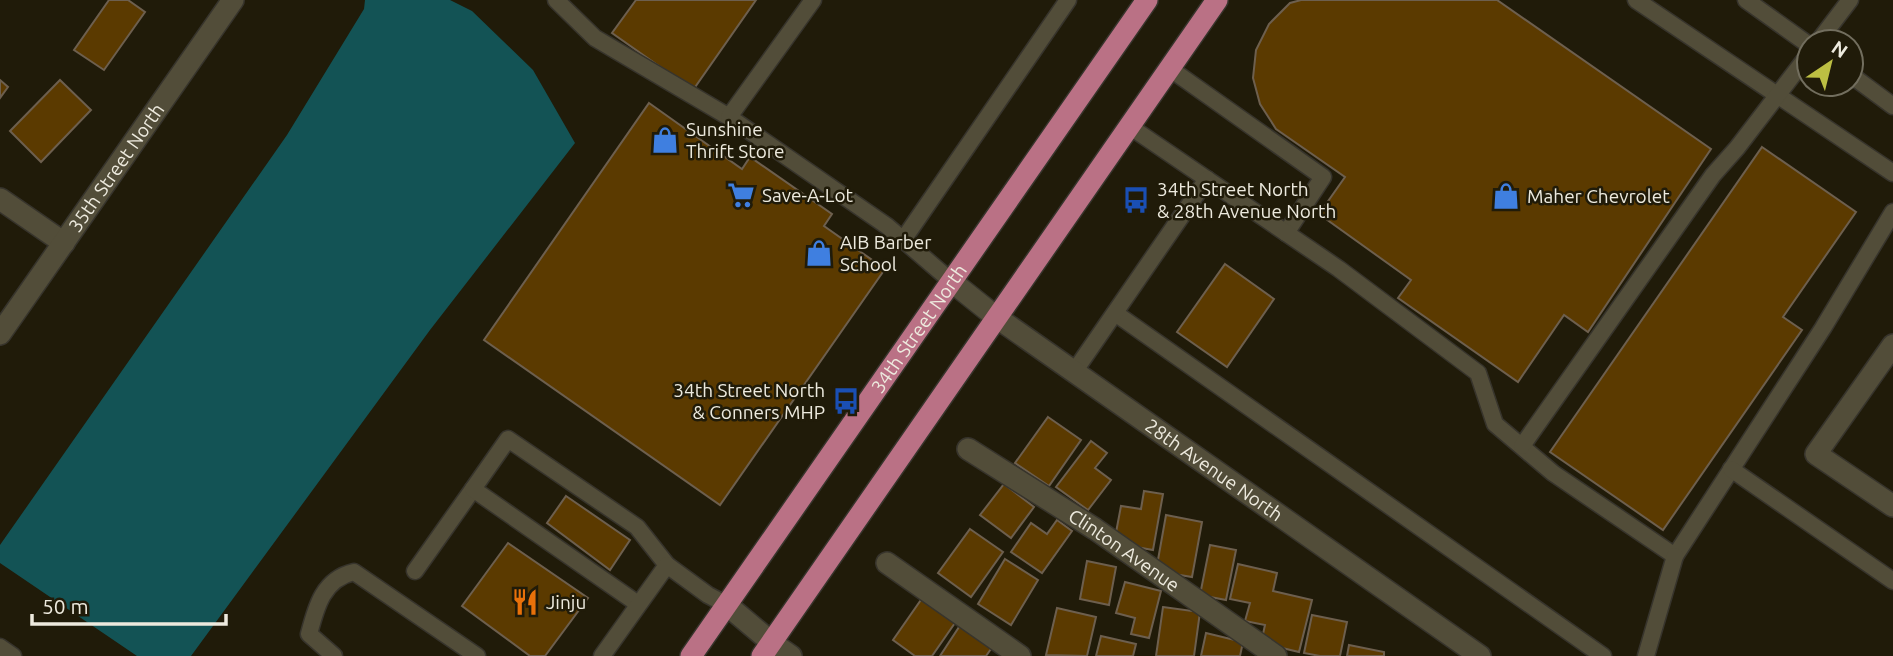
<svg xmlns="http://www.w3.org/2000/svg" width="1893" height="656" viewBox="0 0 1893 656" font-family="Ubuntu,sans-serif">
<rect width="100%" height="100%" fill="#201b09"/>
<polygon fill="#135355" points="365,0 450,0 472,11 533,70 575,143 430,330 191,656 137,656 0,563 0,545 287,135 364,9"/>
<g fill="#5b3a00" stroke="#6d5f4e" stroke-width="2">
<polygon points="109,0 128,0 145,12 104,70 74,50"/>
<polygon points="636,0 756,0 693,90 612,33"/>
<polygon points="1301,0 1497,0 1711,149 1588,332 1564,315 1518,382 1398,298 1411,280 1319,214 1345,177 1276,129 1260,104 1253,78 1256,50 1269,24 1290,3"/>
<polygon points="0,80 8,87 0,98"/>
<polygon points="60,80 91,110 41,162 10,131"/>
<polygon points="649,103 742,169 750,157 832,214 824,226 885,269 720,505 484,340"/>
<polygon points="1762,147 1856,212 1783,317 1802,330 1663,530 1550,452"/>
<polygon points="1225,264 1274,299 1227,367 1177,332"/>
<polygon points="1048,417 1081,440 1049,486 1015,463"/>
<polygon points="1091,441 1107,453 1095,468 1111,480 1088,510 1056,487"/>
<polygon points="1004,484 1034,507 1011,538 980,515"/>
<polygon points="1144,491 1163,494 1153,550 1114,543 1121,506 1141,509"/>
<polygon points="566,496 630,540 610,570 547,523"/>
<polygon points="1166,515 1202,522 1192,577 1156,571"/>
<polygon points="1057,520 1072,531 1042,573 1011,552 1031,523 1047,534"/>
<polygon points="970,529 1003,552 971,597 938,573"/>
<polygon points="508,543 588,598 545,656 530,656 462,606"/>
<polygon points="1210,545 1236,550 1226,600 1200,595"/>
<polygon points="1005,559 1038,580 1011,625 978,604"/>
<polygon points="1087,561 1116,567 1109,605 1080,599"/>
<polygon points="1238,564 1277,573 1273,591 1312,600 1299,652 1261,643 1265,625 1245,621 1250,603 1230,599"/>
<polygon points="1125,582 1161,591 1149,638 1131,634 1135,618 1116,613"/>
<polygon points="923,597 957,620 932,656 915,656 893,640"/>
<polygon points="1163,607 1200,612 1194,656 1156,656"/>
<polygon points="1057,608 1096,617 1087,656 1046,655"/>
<polygon points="1312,615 1347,622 1340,656 1320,656 1304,653"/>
<polygon points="961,624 993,646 986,656 940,656"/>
<polygon points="1206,633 1243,642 1240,656 1201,656"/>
<polygon points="1101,636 1136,644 1133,656 1096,656"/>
<polygon points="1349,645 1384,652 1384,656 1347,656"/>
</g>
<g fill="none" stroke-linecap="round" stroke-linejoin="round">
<defs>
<g id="service">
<polyline points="556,0 595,38 729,117"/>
<polyline points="813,0 729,117 887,226 951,281"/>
<polyline points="1636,0 1893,173"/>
<polyline points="1746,0 1809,45"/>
<polyline points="1818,42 1850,0"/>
<polyline points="1169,68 1323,177 1286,233"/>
<polyline points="1851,75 1893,106"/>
<polyline points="1129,126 1339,269 1478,373 1495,424 1553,473 1675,556 1823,328 1893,212"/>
<polyline points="903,240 1068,0"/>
<polyline points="1115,313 1603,656"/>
<polyline points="1074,372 1207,179"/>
<polyline points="1522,446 1713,175 1737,148 1809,54"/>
<polyline points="1731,469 1893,581"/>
<polyline points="415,571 473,489"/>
<polyline points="638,604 473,489 508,439 637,527 667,565"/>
<polyline points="0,647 13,656"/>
<path d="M334,656L309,634C316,607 323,579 354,572L477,656"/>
<polyline points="602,656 667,565 708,595 727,605"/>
<polyline points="1646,656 1675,556"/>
</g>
<g id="minor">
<polyline points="0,199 64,243"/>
<path id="s1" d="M951,281L996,317L1480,656"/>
<path id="s2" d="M0,334L233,0"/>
<polyline points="1893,345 1816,454 1893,506"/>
<path id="s3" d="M968,449L1095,529L1276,656"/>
<polyline points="887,563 1020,656"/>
<polyline points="727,605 771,642 791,656"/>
</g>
<g id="trunk">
<path id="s4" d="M691,656L1147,0"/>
<polyline points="762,656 1217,0"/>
</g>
</defs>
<use href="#service" stroke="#37342c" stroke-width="19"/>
<use href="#minor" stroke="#37342c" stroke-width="24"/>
<use href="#trunk" stroke="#37342c" stroke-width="24"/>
<use href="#service" stroke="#524d39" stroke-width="16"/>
<use href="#minor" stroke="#524d39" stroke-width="21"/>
<use href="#trunk" stroke="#ba7185" stroke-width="21"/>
</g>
<defs>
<symbol id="shop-bare" viewBox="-9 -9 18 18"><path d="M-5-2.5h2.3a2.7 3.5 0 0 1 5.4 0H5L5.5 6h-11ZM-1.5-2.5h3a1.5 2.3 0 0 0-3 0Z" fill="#3f7fe0" stroke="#201b09" stroke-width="2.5" paint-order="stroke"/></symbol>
<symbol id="supermarket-bare" viewBox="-9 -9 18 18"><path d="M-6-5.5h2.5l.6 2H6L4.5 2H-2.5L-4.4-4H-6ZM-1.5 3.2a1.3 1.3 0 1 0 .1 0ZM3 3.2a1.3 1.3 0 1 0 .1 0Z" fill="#3f7fe0" stroke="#201b09" stroke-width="2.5" paint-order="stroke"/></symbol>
<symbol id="bus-bare" viewBox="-9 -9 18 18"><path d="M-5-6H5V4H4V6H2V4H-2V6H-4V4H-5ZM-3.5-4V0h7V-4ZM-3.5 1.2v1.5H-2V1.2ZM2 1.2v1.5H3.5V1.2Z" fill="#1a4fb4" stroke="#201b09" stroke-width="2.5" paint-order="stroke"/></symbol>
<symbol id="restaurant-bare" viewBox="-9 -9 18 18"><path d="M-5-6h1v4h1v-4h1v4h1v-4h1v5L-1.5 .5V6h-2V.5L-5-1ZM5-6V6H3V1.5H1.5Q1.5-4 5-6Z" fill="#e8710a" stroke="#201b09" stroke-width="2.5" paint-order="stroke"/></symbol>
</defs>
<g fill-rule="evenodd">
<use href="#shop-bare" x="646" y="121" width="38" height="38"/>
<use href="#supermarket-bare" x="722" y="176" width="38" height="38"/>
<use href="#shop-bare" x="1487" y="177" width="38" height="38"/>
<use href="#bus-bare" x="1117" y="181" width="38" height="38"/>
<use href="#shop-bare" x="800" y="234" width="38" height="38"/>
<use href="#bus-bare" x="827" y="382" width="38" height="38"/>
<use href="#restaurant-bare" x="506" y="583" width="38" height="38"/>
</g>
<g text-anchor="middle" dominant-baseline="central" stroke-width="5" stroke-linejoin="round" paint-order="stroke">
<g font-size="19" fill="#edeade" stroke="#201b09" text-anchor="start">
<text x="686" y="129">Sunshine<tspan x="686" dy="22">Thrift Store</tspan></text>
<text x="1157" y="189">34th Street North<tspan x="1157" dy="22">&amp; 28th Avenue North</tspan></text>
<text x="762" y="195">Save-A-Lot</text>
<text x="1527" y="196">Maher Chevrolet</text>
<text x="840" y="242">AIB Barber<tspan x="840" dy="22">School</tspan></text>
<text x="825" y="390" text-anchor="end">34th Street North<tspan x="825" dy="22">&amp; Conners MHP</tspan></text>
<text x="546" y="602">Jinju</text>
</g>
<g font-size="19" fill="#edeade" stroke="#201b09">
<text stroke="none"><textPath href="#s2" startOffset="203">35th Street North</textPath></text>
<text stroke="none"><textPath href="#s4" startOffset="399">34th Street North</textPath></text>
<text stroke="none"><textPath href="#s1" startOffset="324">28th Avenue North</textPath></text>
<text stroke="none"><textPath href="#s3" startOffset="186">Clinton Avenue</textPath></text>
</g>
</g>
<g transform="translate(1830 63) rotate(35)"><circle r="33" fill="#201b09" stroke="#726e5e" stroke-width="2"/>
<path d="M0-5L12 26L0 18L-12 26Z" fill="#bdbf43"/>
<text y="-10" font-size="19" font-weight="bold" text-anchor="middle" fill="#edeade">N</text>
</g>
<path d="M32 614v10h194v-10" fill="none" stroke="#edeade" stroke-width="3.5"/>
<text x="42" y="614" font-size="21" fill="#edeade" stroke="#201b09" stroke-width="5" paint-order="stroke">50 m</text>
</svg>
